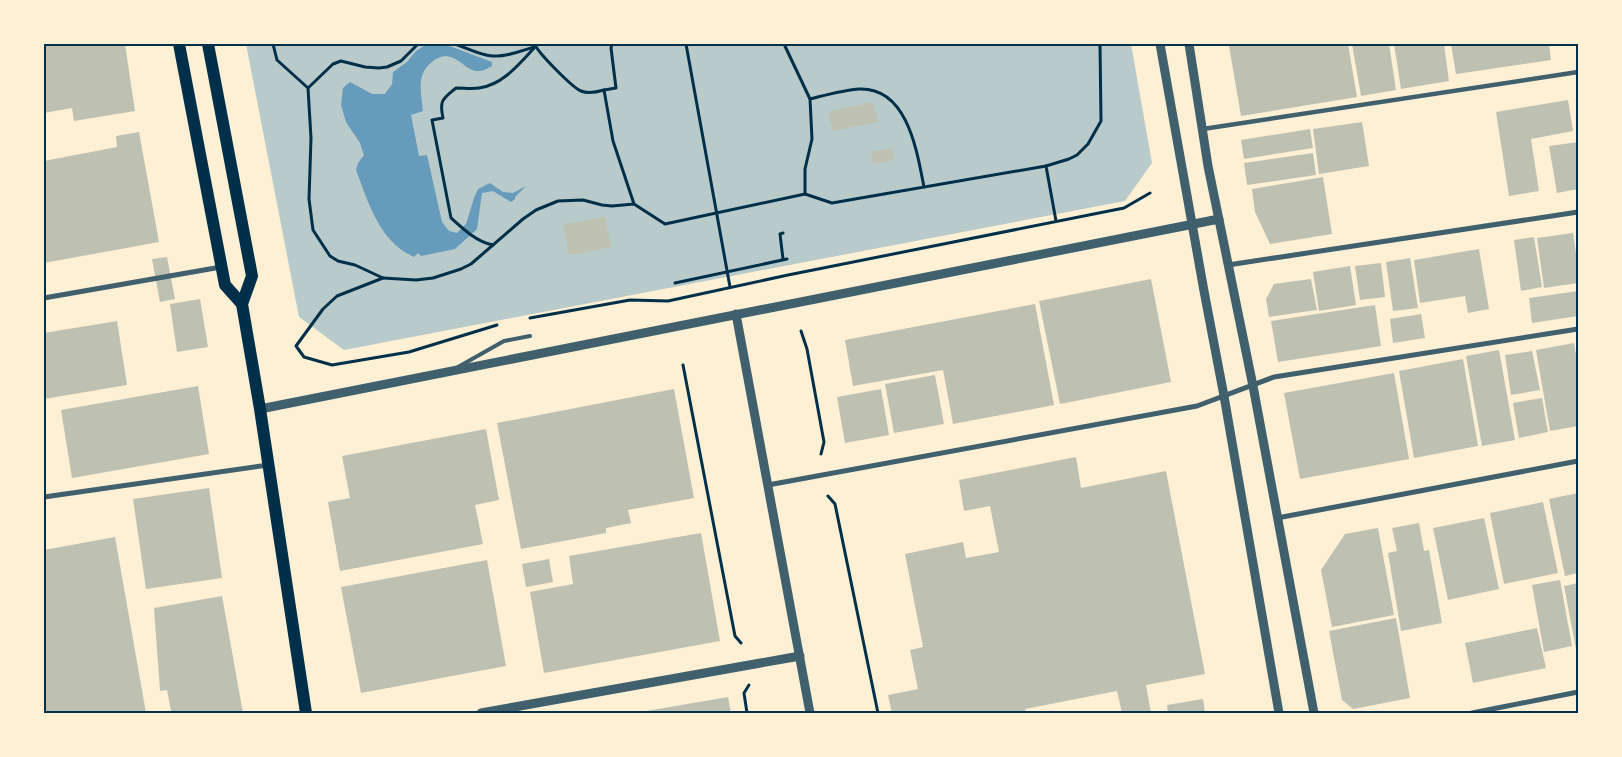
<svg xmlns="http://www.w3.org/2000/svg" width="1622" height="757" viewBox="0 0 1622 757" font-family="'IBM Plex Sans',sans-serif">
<rect width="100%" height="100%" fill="#fdf0d5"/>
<polygon fill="#b9caca" points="246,44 1131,44 1152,163 1125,201 344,350 299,317"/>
<path fill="#669bbc" d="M427,44H444L492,62V66C469,81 465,58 446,56C442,56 435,59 432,62C416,74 421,92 423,111L411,115L419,156L427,155L442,222L449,231L457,233L466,224L474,198L478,189L490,183L503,192L513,193L526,186L515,197V199L511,202L493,191L482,193L477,229L455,249L421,256L418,253L414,257C379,241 369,204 356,170L358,163L364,155L360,143L346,122L341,105L343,88L350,82L372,94H385L392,84L393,72L407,62L416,51Z"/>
<g fill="#bec0b2">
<polygon points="44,44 125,44 135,111 74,121 72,108 44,113"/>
<polygon points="1243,44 1348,44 1357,97 1241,116 1229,46"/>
<polygon points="1352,44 1389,44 1396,90 1361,96"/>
<polygon points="1394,44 1444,44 1449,81 1401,89"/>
<polygon points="1451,44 1549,44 1551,60 1456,74"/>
<polygon points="1568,100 1573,131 1531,139 1539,191 1509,196 1496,112"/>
<polygon points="873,102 878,122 833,131 828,112"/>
<polygon points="1362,122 1369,166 1319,174 1313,129"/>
<polygon points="1310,129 1313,148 1244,159 1241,140"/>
<polygon points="139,132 159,242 44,263 44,161 117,147 116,136"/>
<polygon points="1578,142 1578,189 1557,193 1549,146"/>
<polygon points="892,148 894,160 873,164 871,152"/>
<polygon points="1313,153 1316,175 1247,185 1244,163"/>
<polygon points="1323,177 1332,234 1270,244 1255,212 1252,189"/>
<polygon points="605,217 611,247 569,255 563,225"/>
<polygon points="1573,233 1578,267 1578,283 1544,288 1537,238"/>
<polygon points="1534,237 1542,287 1521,291 1514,240"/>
<polygon points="1479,249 1489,309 1468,313 1465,296 1420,303 1414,260"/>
<polygon points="167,257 175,299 160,302 152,259"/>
<polygon points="1410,258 1418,308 1393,311 1386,262"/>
<polygon points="1381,263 1385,297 1360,300 1355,266"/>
<polygon points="1350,266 1356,305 1319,311 1313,272"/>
<polygon points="1151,279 1171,382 1060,404 1039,301"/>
<polygon points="1311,279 1317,310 1269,317 1266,299 1274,284"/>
<polygon points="1578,291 1578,316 1532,323 1529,298"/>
<polygon points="200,299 208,347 177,352 170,304"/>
<polygon points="1035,304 1054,405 953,424 943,370 853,386 845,340"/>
<polygon points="1375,305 1381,346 1278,362 1271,321"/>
<polygon points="1421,314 1425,338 1393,343 1390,319"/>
<polygon points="117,321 127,385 44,399 44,333"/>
<polygon points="1574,343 1578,366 1578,426 1550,431 1536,350"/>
<polygon points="1499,350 1515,440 1482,446 1466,356"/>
<polygon points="1532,351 1540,390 1511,395 1505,355"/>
<polygon points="1463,359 1478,446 1414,458 1399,371"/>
<polygon points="1394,373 1409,459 1300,479 1284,393"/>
<polygon points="935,375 944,424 894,433 885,384"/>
<polygon points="198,386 209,454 72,478 61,410"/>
<polygon points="674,389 694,498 628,510 631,523 606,528 606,533 521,549 497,423"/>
<polygon points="881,389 889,435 845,443 837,397"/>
<polygon points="1542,398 1548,432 1519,438 1513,403"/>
<polygon points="486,429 499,500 475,505 483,544 340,571 328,502 350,498 342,456"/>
<polygon points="1076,457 1081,488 1166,471 1205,674 1146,685 1151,713 1122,713 1117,691 1025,709 1026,713 892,713 888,695 918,689 910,650 923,647 905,554 963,542 966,558 999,552 990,506 964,511 959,480"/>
<polygon points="209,488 222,578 146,589 133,499"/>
<polygon points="1578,493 1578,573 1565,576 1549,499"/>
<polygon points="1543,502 1558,573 1504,584 1490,513"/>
<polygon points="1484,518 1499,589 1448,600 1433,528"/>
<polygon points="1419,523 1424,551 1429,550 1442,623 1401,631 1388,553 1397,551 1392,528"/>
<polygon points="1378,528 1394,615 1332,627 1321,570 1345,534"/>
<polygon points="701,533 720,641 544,673 530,592 573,584 569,556"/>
<polygon points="115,537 146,713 44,713 44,550"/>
<polygon points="549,559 553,582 526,587 522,564"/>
<polygon points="487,560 506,666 361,693 341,587"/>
<polygon points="1560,580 1572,646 1544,652 1532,585"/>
<polygon points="1578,583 1578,654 1577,654 1564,586"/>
<polygon points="222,596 243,713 166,713 171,711 167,690 160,691 154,608"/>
<polygon points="1396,618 1410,698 1353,709 1342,700 1329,631"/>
<polygon points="1537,628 1546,668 1473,683 1465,643"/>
<polygon points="728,697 731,713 641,713 641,712"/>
<polygon points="1203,699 1205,713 1168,713 1167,705"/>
</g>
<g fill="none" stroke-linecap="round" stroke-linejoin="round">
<g stroke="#003049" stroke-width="3">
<polyline points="273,44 277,60 308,88 311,138 309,199 313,230 330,256 338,261 355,265 383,278 416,280 433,278 461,269 471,264 523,219 536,210 558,201 583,200 602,205 612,206 634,204 665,224 805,194 832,203 1046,166"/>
<path d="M455,44C467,48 479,55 492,56C506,57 521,51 534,47"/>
<path d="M535,44C536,51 573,88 581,91C588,94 597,92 604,90L613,141L634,204"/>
<polyline points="686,44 730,287"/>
<polyline points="784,44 810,99 812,139 805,169 805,194"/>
<polyline points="308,88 333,64 341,61 365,67 379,68 387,67 401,61 418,44"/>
<polyline points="604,90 616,88 611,48 612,44"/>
<path d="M810,99C826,95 843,90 860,89C908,88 917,152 924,187"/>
<polyline points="1056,221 1046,166 1069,159 1077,155 1088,144 1101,121 1100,44"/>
<polyline points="783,233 780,234 783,259"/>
<path d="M493,245C477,242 463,229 451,218L432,120L443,118C439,100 443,99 456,88C464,88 472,89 479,88C503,85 520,63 535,47"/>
<polyline points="383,278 337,296 323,309 296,346 304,357 332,365 409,352 497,325"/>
<polyline points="675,283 787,259"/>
<polyline points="530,318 630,300 668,301 788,275 1124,208 1150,193"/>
<polyline points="801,331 807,349 824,442 821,454"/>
<polyline points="683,365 735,636 741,643"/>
<polyline points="828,496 835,504 878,713"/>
<polyline points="747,713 744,693 749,685"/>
</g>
<polyline stroke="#3f606c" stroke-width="4" points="458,367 504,341 530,336"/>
<polyline stroke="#3f606c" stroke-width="4.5" points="1203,129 1578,72"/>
<g stroke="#3f606c" stroke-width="5">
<polyline points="1228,265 1578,212"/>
<polyline points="44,298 221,267"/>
<polyline points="768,485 1197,406 1274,377 1578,329"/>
<polyline points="44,497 268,465"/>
<polyline points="1277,518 1578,461"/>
<polyline points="1472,713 1578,692"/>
</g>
<g stroke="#3f606c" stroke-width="9">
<polyline points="1160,44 1204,291 1224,396 1279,713"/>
<polyline points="1189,44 1208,166 1253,386 1314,713"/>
<polyline points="736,314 810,713"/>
<polyline points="260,409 1219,219"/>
<polyline points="481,713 800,656"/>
</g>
<g stroke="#003049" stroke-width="12">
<polyline points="179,44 225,285 242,304"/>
<polyline points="208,44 252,276 242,304 260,409 306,713"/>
</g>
</g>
<rect width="1622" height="757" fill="none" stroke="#fdf0d5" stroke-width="90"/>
<rect x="45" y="45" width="1532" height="667" fill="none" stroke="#003049" stroke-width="2"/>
</svg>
